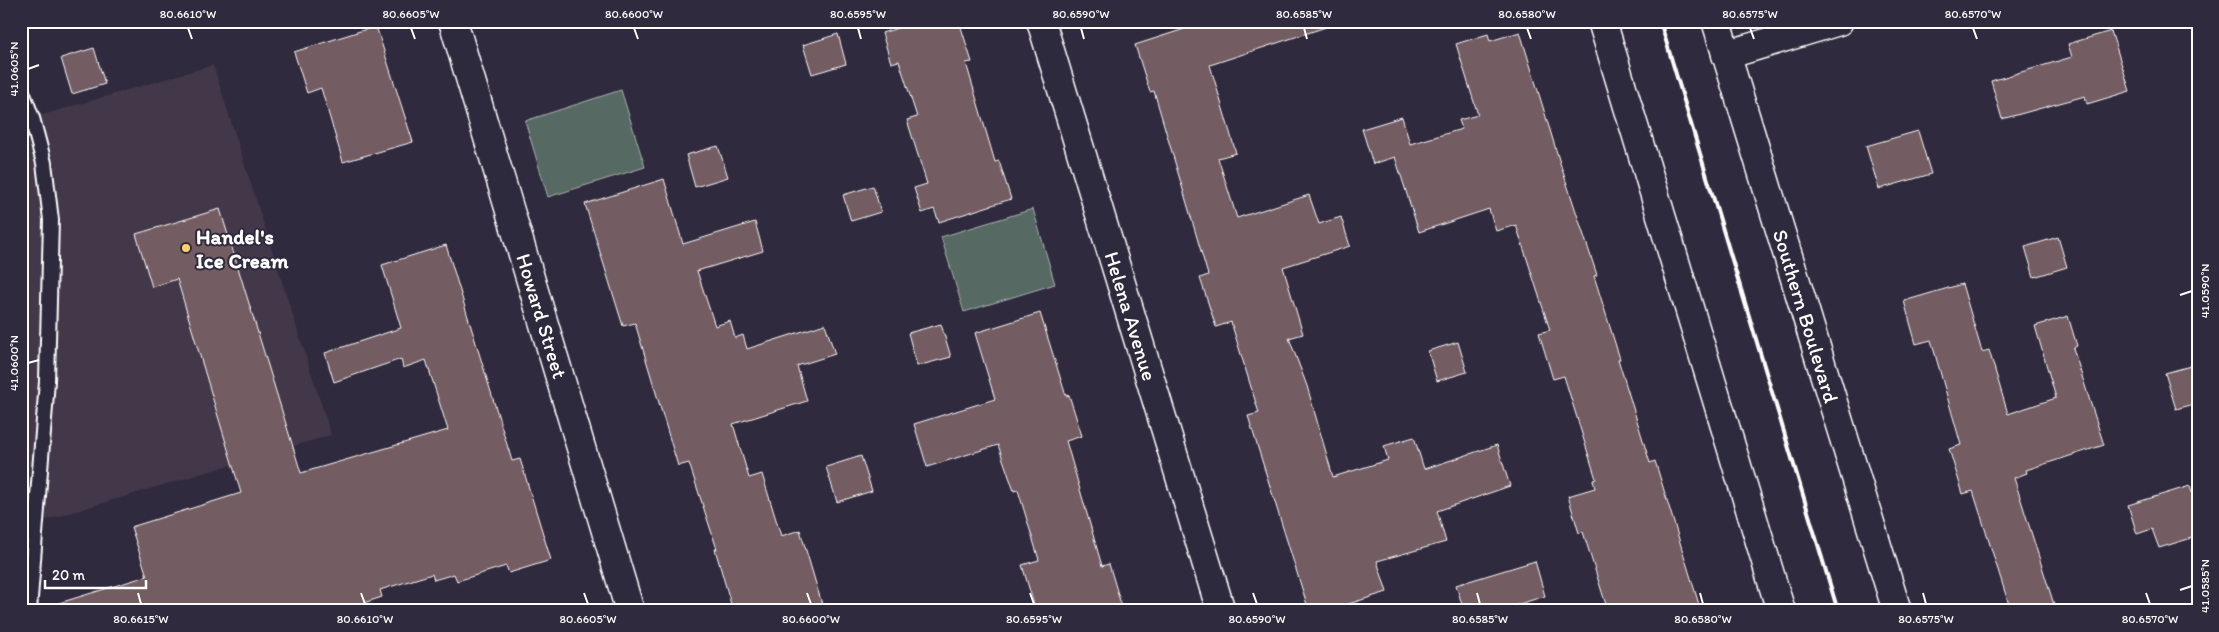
<svg xmlns="http://www.w3.org/2000/svg" width="2219" height="632" viewBox="0 0 2219 632" font-family="Itim,sans-serif">
<rect width="100%" height="100%" fill="#2f2a3d"/>
<filter id="ink" filterUnits="userSpaceOnUse"><feTurbulence type="fractalNoise" baseFrequency=".02" numOctaves="2"/><feDisplacementMap in="SourceGraphic" scale="10" xChannelSelector="R" yChannelSelector="G"/><feConvolveMatrix kernelMatrix="1 2 1 2 8 2 1 2 1" color-interpolation-filters="sRGB"/></filter>
<g filter="url(#ink)">
<polygon fill="#433948" points="213,65 331,435 36,523 29,611 21,611 21,89 32,118"/>
<g fill="#566962" stroke="#aab4b0">
<polygon points="621,90 645,167 548,197 525,121"/>
<polygon points="1033,209 1055,284 964,312 941,237"/>
</g>
<g fill="#735b62" stroke="#fff">
<polygon points="920,21 959,21 972,62 966,63 995,162 999,161 1011,199 939,222 934,209 922,213 914,188 927,184 907,120 917,117 899,61 891,63 882,33"/>
<polygon points="1209,21 1325,21 1326,27 1210,65 1236,153 1218,158 1237,218 1309,195 1319,224 1341,217 1350,246 1283,267 1303,334 1289,338 1307,386 1333,477 1388,460 1384,446 1414,437 1424,469 1497,445 1510,486 1437,511 1446,542 1377,561 1387,592 1326,611 1309,611 1248,416 1259,413 1231,322 1216,327 1200,278 1208,275 1154,91 1150,92 1135,45"/>
<polygon points="376,26 413,142 343,162 321,88 307,93 294,52"/>
<polygon points="2111,31 2130,91 2087,104 2085,96 2002,119 1991,81 2072,57 2068,44"/>
<polygon points="1520,32 1560,163 1597,275 1594,276 1620,359 1618,359 1650,463 1655,461 1701,611 1608,611 1583,532 1579,533 1568,496 1595,488 1593,480 1596,479 1564,376 1553,379 1539,333 1550,330 1516,225 1496,231 1489,209 1419,232 1395,157 1373,164 1362,129 1402,117 1410,144 1462,129 1459,120 1478,115 1456,44 1488,34 1490,41"/>
<polygon points="838,34 846,64 812,74 803,45"/>
<polygon points="94,48 105,84 72,94 61,58"/>
<polygon points="1918,131 1931,174 1879,189 1866,146"/>
<polygon points="718,146 728,177 695,187 686,155"/>
<polygon points="664,179 683,244 755,222 763,251 697,271 715,326 730,321 735,338 743,335 747,349 825,324 835,354 797,366 807,401 733,424 749,478 762,474 781,536 800,530 824,611 733,611 715,549 717,549 689,463 678,466 635,323 623,326 585,204"/>
<polygon points="873,186 881,212 851,221 843,195"/>
<polygon points="220,209 301,473 448,430 426,360 403,368 401,359 334,382 325,353 401,328 382,265 446,245 512,461 520,459 551,560 509,573 506,566 457,581 454,574 434,580 432,574 380,590 382,597 339,611 57,611 56,604 147,576 131,527 241,493 177,279 152,287 136,234"/>
<polygon points="2058,237 2067,267 2034,277 2025,247"/>
<polygon points="1962,284 1982,352 1989,350 2008,414 2056,398 2035,326 2068,316 2077,346 2073,348 2104,445 2026,470 2027,473 2014,478 2056,611 2011,611 1973,491 1963,494 1949,449 1961,445 1931,340 1916,344 1904,301"/>
<polygon points="1040,313 1066,396 1069,395 1082,436 1066,441 1102,566 1109,564 1123,611 1036,611 1022,565 1039,560 1018,490 1014,491 998,445 927,467 914,424 995,399 975,333"/>
<polygon points="941,324 951,357 917,366 908,333"/>
<polygon points="1458,342 1467,372 1437,381 1428,351"/>
<polygon points="2198,364 2198,403 2176,409 2165,373"/>
<polygon points="861,456 872,491 837,502 826,467"/>
<polygon points="2190,486 2198,512 2198,536 2159,548 2152,529 2137,534 2128,505"/>
<polygon points="1535,561 1545,596 1497,611 1464,611 1456,585"/>
</g>
<g fill="none" stroke-linecap="round" stroke-linejoin="round">
<defs>
<polyline id="service" points="21,89 32,118 44,163 51,220 47,381 29,611"/>
<g id="minor">
<polyline points="453,21 630,611"/>
<polyline points="1041,21 1221,611"/>
<polyline points="1726,55 1839,21"/>
</g>
<g id="tertiary">
<polyline points="1602,21 1781,611"/>
<polyline points="1716,21 1897,611"/>
</g>
</defs>
<use href="#service" stroke="#fff" stroke-width="18"/>
<use href="#minor" stroke="#fff" stroke-width="31"/>
<use href="#tertiary" stroke="#fff" stroke-width="31"/>
<use href="#service" stroke="#2f2a3d" stroke-width="14"/>
<use href="#minor" stroke="#2f2a3d" stroke-width="28"/>
<use href="#tertiary" stroke="#2f2a3d" stroke-width="28"/>
<polyline stroke="#fff" stroke-width="4" points="1660,21 1838,611"/>
</g>
</g>
<path fill="none" stroke="#fff" stroke-width="2" d="M188,28L192,39M411,28L415,39M634,28L638,39M858,28L861,39M1081,28L1084,39M1304,28L1307,39M1527,28L1531,39M1750,28L1754,39M1973,28L1977,39M28,69L39,65M2180,295L2192,291M28,363L39,360M2180,590L2192,586M138,593L141,604M361,593L365,604M584,593L588,604M807,593L811,604M1030,593L1034,604M1253,593L1257,604M1477,593L1480,604M1700,593L1703,604M1923,593L1926,604M2146,593L2150,604"/>
<circle fill="#ffd166" stroke="#2f2a3d" stroke-width="2" cx="186" cy="248" r="5"/>
<g text-anchor="middle" dominant-baseline="central" stroke-width="4" stroke-linejoin="round" paint-order="stroke">
<g font-size="21" font-weight="bold" fill="#fff" stroke="#2f2a3d" text-anchor="start">
<text x="196" y="236">Handel's<tspan x="196" dy="24">Ice Cream</tspan></text>
</g>
<g font-size="21" fill="#fff" stroke="#2f2a3d">
<text transform="translate(542 316) rotate(73)">Howard Street</text>
<text transform="translate(1131 316) rotate(73)">Helena Avenue</text>
<text transform="translate(1806 316) rotate(73)">Southern Boulevard</text>
</g>
</g>
<rect width="2219" height="632" fill="none" stroke="#2f2a3d" stroke-width="55"/>
<path d="M45 580v8h101v-8" fill="none" stroke="#ffffff" stroke-width="2.5"/>
<text x="52" y="580" font-size="15" fill="#ffffff" stroke="#2f2a3d" stroke-width="4" paint-order="stroke">20 m</text>
<rect x="28" y="28" width="2164" height="576" fill="none" stroke="#fff" stroke-width="2"/>
<g font-size="12" text-anchor="middle" fill="#fff">
<text x="188" y="18">80.6610°W</text>
<text x="411" y="18">80.6605°W</text>
<text x="634" y="18">80.6600°W</text>
<text x="858" y="18">80.6595°W</text>
<text x="1081" y="18">80.6590°W</text>
<text x="1304" y="18">80.6585°W</text>
<text x="1527" y="18">80.6580°W</text>
<text x="1750" y="18">80.6575°W</text>
<text x="1973" y="18">80.6570°W</text>
<text transform="translate(14 69) rotate(-90)" y="4">41.0605°N</text>
<text transform="translate(2205 291) rotate(-90)" y="4">41.0590°N</text>
<text transform="translate(14 363) rotate(-90)" y="4">41.0600°N</text>
<text transform="translate(2205 586) rotate(-90)" y="4">41.0585°N</text>
<text x="141" y="623">80.6615°W</text>
<text x="365" y="623">80.6610°W</text>
<text x="588" y="623">80.6605°W</text>
<text x="811" y="623">80.6600°W</text>
<text x="1034" y="623">80.6595°W</text>
<text x="1257" y="623">80.6590°W</text>
<text x="1480" y="623">80.6585°W</text>
<text x="1703" y="623">80.6580°W</text>
<text x="1926" y="623">80.6575°W</text>
<text x="2150" y="623">80.6570°W</text>
</g>
</svg>
